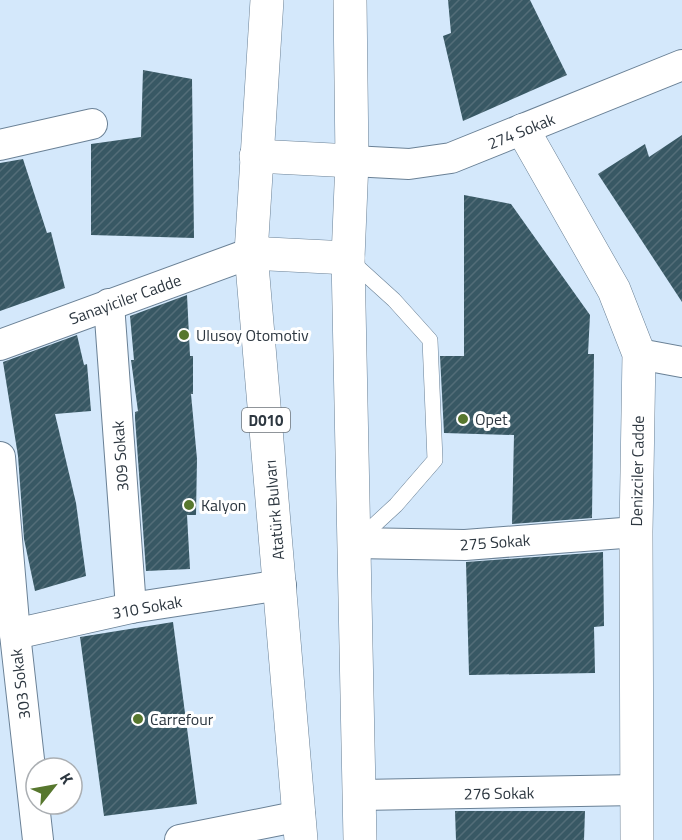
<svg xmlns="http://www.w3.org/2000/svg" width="682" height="840" viewBox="0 0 682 840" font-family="'Titillium Web',sans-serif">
<defs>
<pattern id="building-hatch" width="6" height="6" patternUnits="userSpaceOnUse" patternTransform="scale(1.5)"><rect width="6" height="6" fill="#385864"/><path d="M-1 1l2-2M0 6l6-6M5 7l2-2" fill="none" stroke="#536d78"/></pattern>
</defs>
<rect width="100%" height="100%" fill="#d4e8fb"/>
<g fill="url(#building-hatch)">
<polygon points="448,0 530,0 567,75 463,121 443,36 451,33"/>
<polygon points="143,70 192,79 194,238 91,235 91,144 141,137"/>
<polygon points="682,135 682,302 598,174 645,144 649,157"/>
<polygon points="23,159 47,233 51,232 65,288 0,311 0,163"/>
<polygon points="464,195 511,204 590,315 588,354 594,354 592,518 512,524 514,435 444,433 440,356 464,356"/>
<polygon points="187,295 190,356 193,356 193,394 191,394 197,459 196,515 187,515 190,569 146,571 135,418 135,412 138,411 131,360 134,360 130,316"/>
<polygon points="77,335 84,365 87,364 91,411 55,414 76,503 86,576 35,591 24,539 18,456 3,362"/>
<polygon points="603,552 604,626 594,627 595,673 469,675 466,562"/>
<polygon points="173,622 197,804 104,816 80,637"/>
<polygon points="455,811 585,811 584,840 456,840"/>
</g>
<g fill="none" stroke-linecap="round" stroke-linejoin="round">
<defs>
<polyline id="service" points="351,261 394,300 430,340 435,460 396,505 357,541"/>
<g id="minor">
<polyline points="0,145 92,124"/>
<polyline points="352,161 409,164 451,158 682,65"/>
<polyline points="109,304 131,608"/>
<polyline points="0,345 251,253"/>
<polyline points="639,354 682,362"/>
<polyline points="0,457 15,634 38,840"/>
<polyline points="355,543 465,545 636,532"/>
<polyline points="15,634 131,608 281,585"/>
<polyline points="361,795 637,790"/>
<polyline points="180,840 300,816"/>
</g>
<polyline id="tertiary" points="523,130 614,290 639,354 636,532 637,840"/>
<g id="trunk">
<polyline points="267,0 251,253 301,840"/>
<polyline points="350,0 352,161 348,258 360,840"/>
<polyline points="256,156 352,161"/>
<polyline points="251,253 348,258"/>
</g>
</defs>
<use href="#service" stroke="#6a8196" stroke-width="16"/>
<use href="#minor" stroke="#6a8196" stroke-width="32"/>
<use href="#tertiary" stroke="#6a8196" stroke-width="34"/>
<use href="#trunk" stroke="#6a8196" stroke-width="34"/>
<use href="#service" stroke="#fff" stroke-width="15"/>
<use href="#minor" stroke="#fff" stroke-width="30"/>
<use href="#tertiary" stroke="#fff" stroke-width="33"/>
<use href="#trunk" stroke="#fff" stroke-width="33"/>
</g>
<g fill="#57772e" stroke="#fff" stroke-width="2">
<circle cx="184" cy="335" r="6"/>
<circle cx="463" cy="419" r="6"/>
<circle cx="189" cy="505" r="6"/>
<circle cx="138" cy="719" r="6"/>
</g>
<g text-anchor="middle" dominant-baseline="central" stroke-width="6" stroke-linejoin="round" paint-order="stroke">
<rect fill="#fff" stroke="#6c7379" stroke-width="1.5" x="242" y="408" width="48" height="24" rx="4.5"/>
<g font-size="15" font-weight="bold" fill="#2d3740">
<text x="266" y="420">D010</text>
</g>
<g font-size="16" fill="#2d3740" stroke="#fff">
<text transform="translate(521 131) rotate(-22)">274 Sokak</text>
<text transform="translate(125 299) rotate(-20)">Sanayiciler Cadde</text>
<text transform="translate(120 456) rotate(-94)">309 Sokak</text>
<text transform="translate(637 471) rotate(-89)">Denizciler Cadde</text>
<text transform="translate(274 510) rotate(-95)">Atatürk Bulvarı</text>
<text transform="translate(495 542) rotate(-4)">275 Sokak</text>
<text transform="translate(147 607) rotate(-10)">310 Sokak</text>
<text transform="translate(20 684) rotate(-97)">303 Sokak</text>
<text transform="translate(499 793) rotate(-1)">276 Sokak</text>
</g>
<g font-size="16" fill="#2d3740" stroke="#fff" text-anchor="start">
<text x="196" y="335">Ulusoy Otomotiv</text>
<text x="475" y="419">Opet</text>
<text x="201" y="505">Kalyon</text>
<text x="150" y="719">Carrefour</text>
</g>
</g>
<g transform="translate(54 786) rotate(59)"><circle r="28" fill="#ffffff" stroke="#abafb3" stroke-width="1.5"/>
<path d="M0-4.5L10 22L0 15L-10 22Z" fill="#57772e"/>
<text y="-9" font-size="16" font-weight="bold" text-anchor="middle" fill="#2d3740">K</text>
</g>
</svg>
